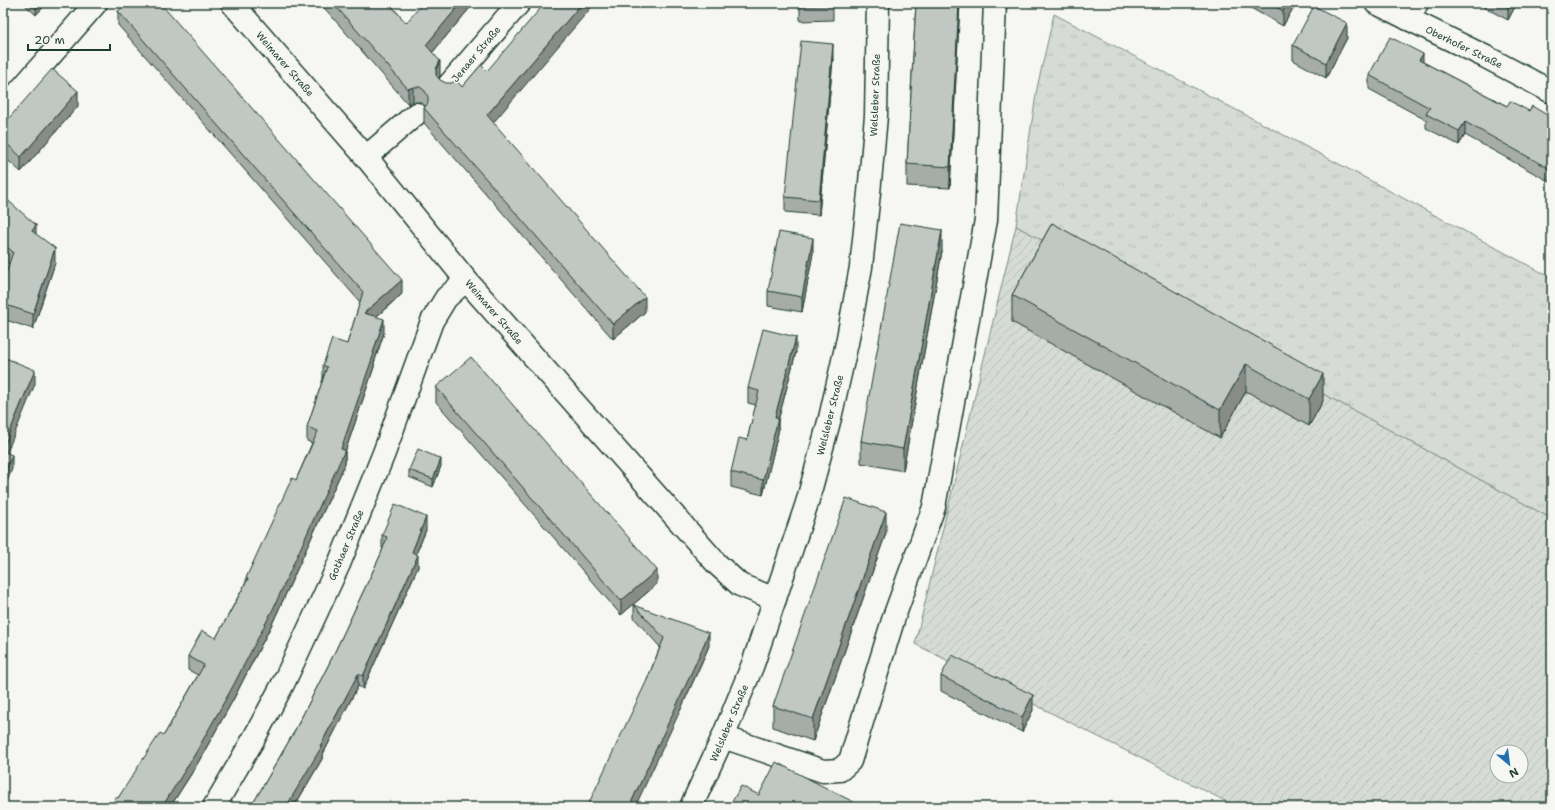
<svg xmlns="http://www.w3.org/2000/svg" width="1555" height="810" viewBox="0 0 1555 810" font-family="'Shantell Sans',sans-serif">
<defs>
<pattern id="grass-tufts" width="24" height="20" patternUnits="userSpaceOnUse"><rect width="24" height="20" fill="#d6dbd6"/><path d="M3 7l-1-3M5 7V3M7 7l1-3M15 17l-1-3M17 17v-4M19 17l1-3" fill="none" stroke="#b7bdb8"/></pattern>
<pattern id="garden-furrows" width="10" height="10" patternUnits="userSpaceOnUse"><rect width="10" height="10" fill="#d6dbd6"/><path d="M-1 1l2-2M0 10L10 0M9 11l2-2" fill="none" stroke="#b7bdb8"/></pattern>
</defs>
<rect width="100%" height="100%" fill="#f6f6f2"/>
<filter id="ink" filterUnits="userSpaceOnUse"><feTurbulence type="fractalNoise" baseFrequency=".025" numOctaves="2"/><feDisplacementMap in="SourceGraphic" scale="8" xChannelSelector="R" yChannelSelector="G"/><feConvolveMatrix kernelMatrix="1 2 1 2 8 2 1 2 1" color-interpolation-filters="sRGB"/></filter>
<g filter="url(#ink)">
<polygon fill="url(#grass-tufts)" stroke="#7a8c85" points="1054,14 1373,182 1552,278 1552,519 1016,226 1037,88"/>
<path fill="url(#garden-furrows)" stroke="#7a8c85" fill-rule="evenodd" d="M1016,226L1552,519V807H1237L915,644ZM1497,752H1521V776H1497Z"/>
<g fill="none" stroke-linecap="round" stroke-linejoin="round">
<defs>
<g id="minor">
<polyline points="232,3 366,157 466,280 717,564 740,585 775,599"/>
<polyline points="1376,3 1486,57 1552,92"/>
<polyline points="1408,19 1417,3"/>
<polyline points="448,86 519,3"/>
<polyline points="3,110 96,3"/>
<polyline points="366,157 416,114"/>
<polyline points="723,737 823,771 840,770 850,761 894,617 934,507 986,220 995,3"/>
<polyline points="214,807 253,740 284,682 339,564 384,453 432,321 446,298 466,280"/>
<polyline points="691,807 723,737 753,664 807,503 830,418 847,343 861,267 869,193 876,116 878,3"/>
</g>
</defs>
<use href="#minor" stroke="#1f3d34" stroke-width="25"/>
<use href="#minor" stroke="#f6f6f2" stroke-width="22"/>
</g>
<g fill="#a6aca8" stroke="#1f3d34">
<polygon points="23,3 47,3 36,15"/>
<polygon points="320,3 389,3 406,23 474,3 432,53 440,76 439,79 440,80 493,123 645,312 613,339 424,123 424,108 426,106 425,106 420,102 413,102 408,104"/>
<polygon points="800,3 833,3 833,20 800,21"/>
<polygon points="916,3 960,3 950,188 907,186 907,164"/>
<polygon points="1249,3 1296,3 1283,26 1249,7"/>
<polygon points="1476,3 1517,3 1508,20"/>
<polygon points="118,11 402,294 376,317 384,333 374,363 374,367 345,452 345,464 273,622 233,700 195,768 170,807 110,807 118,798 164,735 198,675 188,670 188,656 216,638 246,582 246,578 296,480 312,443 307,441 307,427 323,379 323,365 347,344 360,302 118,25"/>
<polygon points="1347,38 1326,78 1293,60 1293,45"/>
<polygon points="833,59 819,215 785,212 785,197"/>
<polygon points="1423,62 1507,106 1529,111 1552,118 1552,183 1465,135 1459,145 1426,128 1426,120 1369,89 1369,75"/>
<polygon points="78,106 21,172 3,156 3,125"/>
<polygon points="3,196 36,234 55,263 33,329 3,319 3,282 9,264 3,259"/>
<polygon points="1052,223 1323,401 1309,426 1246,391 1220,438 1012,322 1012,295"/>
<polygon points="942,251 903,471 861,463 861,441"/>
<polygon points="813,253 802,312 768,306 768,291"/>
<polygon points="796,352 778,421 778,433 763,495 731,487 731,472 747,440 756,405 748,403 748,388"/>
<polygon points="436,387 657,584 621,615 436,402"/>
<polygon points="441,466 433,487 409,477 409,470"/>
<polygon points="426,530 416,554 418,567 363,689 358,686 322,756 322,759 294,807 251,807 293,734 331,660 381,554 383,548 382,548 382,535"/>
<polygon points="886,533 813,741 773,727 773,706"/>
<polygon points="634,605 709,646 680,711 647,680 660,647 634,618"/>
<polygon points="941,676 1033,710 1022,732 941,691"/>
</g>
<g fill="#878c88" stroke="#1f3d34">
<polygon points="36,3 47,3 36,15"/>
<polygon points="461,3 474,3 426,60 426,45"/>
<polygon points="582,3 595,3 487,130 487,115"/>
<polygon points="959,3 960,3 950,188 950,167"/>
<polygon points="1287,3 1296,3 1283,26 1283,11"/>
<polygon points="1509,3 1517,3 1508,20 1508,5"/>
<polygon points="1347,23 1347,38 1326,78 1326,63"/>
<polygon points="833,44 833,59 819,215 819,200"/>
<polygon points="1423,54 1423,68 1419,60"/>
<polygon points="440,61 440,76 436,84 436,69"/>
<polygon points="413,87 413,102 408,104 408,89"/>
<polygon points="78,91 78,106 21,172 21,157"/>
<polygon points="1465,122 1465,135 1459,145 1459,131"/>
<polygon points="36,225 36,240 32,231"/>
<polygon points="942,230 942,251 903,471 903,449"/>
<polygon points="813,238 813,253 802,312 802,297"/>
<polygon points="55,248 55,263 33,329 33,314"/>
<polygon points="402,280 402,294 364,327 364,313"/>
<polygon points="645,297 645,312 613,339 613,324"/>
<polygon points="384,319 384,333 374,363 374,367 345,452 345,464 273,622 233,700 195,768 170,807 162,807 341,449"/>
<polygon points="796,337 796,352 778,421 778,433 763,495 763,480 775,417"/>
<polygon points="1246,364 1246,391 1220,438 1220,410"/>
<polygon points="35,370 35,384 3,462 3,448"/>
<polygon points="1323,374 1323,401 1309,426 1309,399"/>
<polygon points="12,455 12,469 3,492 3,477"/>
<polygon points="441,459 441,466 433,487 433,479"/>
<polygon points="886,512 886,533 813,741 813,719"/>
<polygon points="426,517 426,530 412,564 412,552"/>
<polygon points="418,555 418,567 363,689 363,676"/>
<polygon points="657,570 657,584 621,615 621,601"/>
<polygon points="709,633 709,646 680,711 635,807 629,807"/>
<polygon points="358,674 358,686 322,756 322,759 294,807 286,807 320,746"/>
<polygon points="1033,695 1033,710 1022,732 1022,717"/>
</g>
<g fill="#c1c8c3" stroke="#1f3d34">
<polygon points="127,3 160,3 402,280 364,313 384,319 373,353 374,353 341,449 345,450 273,609 233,686 195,754 162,807 110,807 116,797 118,798 160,733 164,735 204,665 188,656 202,631 216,638 248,579 246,578 292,478 296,480 318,431 307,427 327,367 323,365 332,339 347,344 363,292 118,11"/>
<polygon points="333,3 389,3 406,23 423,3 461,3 426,45 440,61 436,69 436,75 440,80 446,83 452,83 456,80 462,87 481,65 487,71 545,3 582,3 487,115 645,297 613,324 424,108 428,103 428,97 425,91 420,87 413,87 408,89"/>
<polygon points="800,3 833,3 833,5 800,6"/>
<polygon points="916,3 959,3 950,167 907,164"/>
<polygon points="1269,3 1287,3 1283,11"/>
<polygon points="1314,6 1347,23 1326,63 1293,45"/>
<polygon points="1390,37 1423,54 1419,60 1507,106 1510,101 1529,111 1532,106 1552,118 1552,170 1465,122 1459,131 1426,114 1430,108 1369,75"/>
<polygon points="801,41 833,44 819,200 785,197"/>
<polygon points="52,69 78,91 21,157 3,140 3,125"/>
<polygon points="3,196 36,225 32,231 55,248 33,314 3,304 3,282 13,252 3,244"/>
<polygon points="900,223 942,230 903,449 861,441"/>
<polygon points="1052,223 1323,374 1309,399 1246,364 1220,410 1012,295"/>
<polygon points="779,232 813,238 802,297 768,291"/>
<polygon points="763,329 796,337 775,417 778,418 763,480 731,472 739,438 747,440 759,391 748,388"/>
<polygon points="3,357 35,370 3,448"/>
<polygon points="471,357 657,570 621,601 436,387"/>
<polygon points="418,449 441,459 433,479 409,470"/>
<polygon points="3,451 12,455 3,477"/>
<polygon points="846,498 886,512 813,719 773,706"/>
<polygon points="395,504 426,517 412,552 418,555 363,676 358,674 320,746 322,746 286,807 251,807 293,734 331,660 381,554 387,537 382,535"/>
<polygon points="634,605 709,633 680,698 629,807 587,807 647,680 664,638"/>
<polygon points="952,655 1033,695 1022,717 941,676"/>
<polygon points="776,762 863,807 729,807 741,786 759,795"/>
</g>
</g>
<g text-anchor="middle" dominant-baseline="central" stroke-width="3" stroke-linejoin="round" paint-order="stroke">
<g font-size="10" fill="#1f3d34" stroke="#f6f6f2">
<text transform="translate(1464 47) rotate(26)">Oberhofer Straße</text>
<text transform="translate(476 54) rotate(-50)">Jenaer Straße</text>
<text transform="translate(285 64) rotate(49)">Weimarer Straße</text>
<text transform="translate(875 95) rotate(-88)">Welsleber Straße</text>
<text transform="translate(494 312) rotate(49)">Weimarer Straße</text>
<text transform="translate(830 415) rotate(-76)">Welsleber Straße</text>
<text transform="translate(346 545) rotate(-67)">Gothaer Straße</text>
<text transform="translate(729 723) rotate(-67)">Welsleber Straße</text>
</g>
</g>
<rect width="1555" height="810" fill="none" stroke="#f6f6f2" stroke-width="16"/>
<rect x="8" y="8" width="1539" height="794" fill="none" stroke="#1f3d34" stroke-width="1.5" filter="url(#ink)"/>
<g transform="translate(1509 764) rotate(151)"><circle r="19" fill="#f6f6f2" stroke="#a0aca6"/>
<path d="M0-3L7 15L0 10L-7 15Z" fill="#1f6fb2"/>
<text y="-6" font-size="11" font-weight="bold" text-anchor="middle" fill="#1f3d34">N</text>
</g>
<path d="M28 44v6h82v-6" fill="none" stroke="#1f3d34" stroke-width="2"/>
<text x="34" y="44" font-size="12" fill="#1f3d34" stroke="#f6f6f2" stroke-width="3" paint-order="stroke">20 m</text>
</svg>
